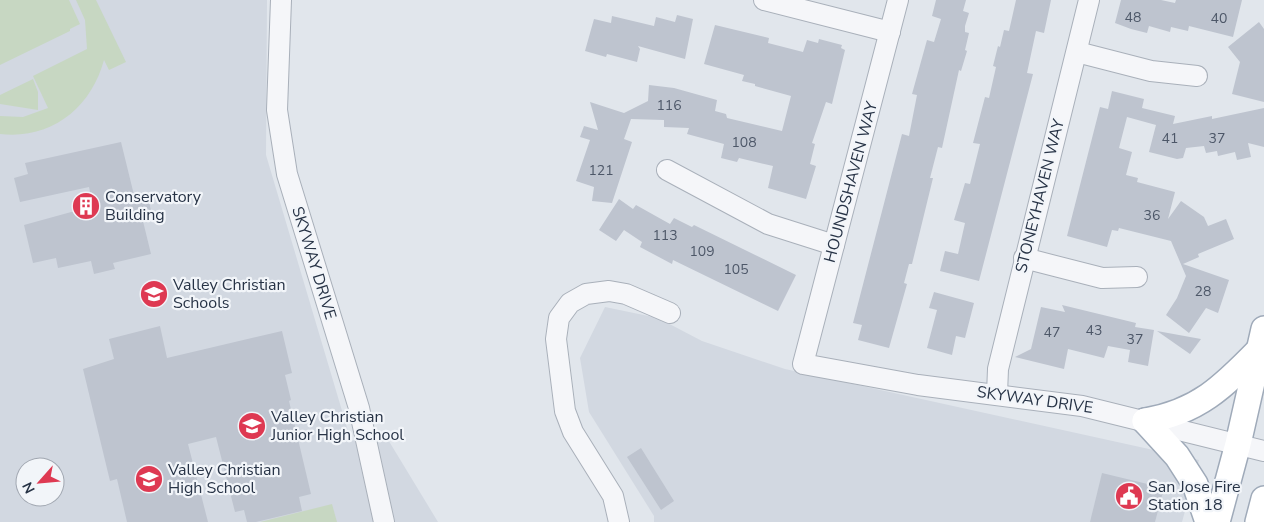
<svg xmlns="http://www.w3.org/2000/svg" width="1264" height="522" viewBox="0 0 1264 522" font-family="'Nunito Sans',sans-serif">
<rect width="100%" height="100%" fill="#e1e6ec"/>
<g fill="#d2d8e1" fill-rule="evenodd">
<path d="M0,0H267L266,155L351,441L384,433L438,522H0ZM25,467H55V497H25Z"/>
<polygon points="605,307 658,318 702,341 785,369 1199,460 1182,522 654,522 654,516 589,412 580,358"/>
</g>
<g fill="#c7d7c2">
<polygon points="0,0 69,0 80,24 70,29 70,31 0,65"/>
<path d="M76,0H96L126,62L109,70L104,60C91,108 51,140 0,134V116L23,117L48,108L33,76L87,49L85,20Z"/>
<polygon points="33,79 38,92 38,110 0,104 0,95"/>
<polygon points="332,504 337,522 260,522"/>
</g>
<g fill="#bec4cf">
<polygon points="936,0 966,0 963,11 969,13 965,26 965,32 969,33 965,50 967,51 961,71 959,70 942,148 938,147 930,178 933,178 912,264 909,264 904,283 907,284 889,348 858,340 862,325 853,323 902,134 909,136 917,95 912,94 927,40 934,42 941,19 932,16"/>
<polygon points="1016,0 1051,0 1044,33 1036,31 1027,73 1033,74 979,281 940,271 945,251 958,254 965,223 954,220 965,183 970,184 980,144 973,143 985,97 989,98 996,67 993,66 998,46 1000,47 1004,30 1009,31"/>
<polygon points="1121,0 1161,0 1175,3 1176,0 1242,0 1233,37 1189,26 1188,31 1171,27 1170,32 1149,26 1147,33 1131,29 1115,23"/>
<polygon points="677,15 693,19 685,59 638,46 640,49 637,62 607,54 606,57 585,51 594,19 611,23 612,16 654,26 656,17 675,22"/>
<polygon points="1259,22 1264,29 1264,102 1232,94 1240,62 1228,47"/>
<polygon points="715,25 769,38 768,43 803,52 807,40 818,43 819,39 842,45 841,48 845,50 832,104 826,102 812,143 815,144 810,164 816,166 806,199 768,188 773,166 739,158 737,162 721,158 724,144 687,134 689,128 664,127 664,120 631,119 624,139 632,142 612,203 592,201 594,187 576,181 590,140 580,137 584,126 598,130 590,102 624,113 648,101 649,85 674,88 717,100 715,111 726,114 727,118 782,131 791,96 755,86 755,84 742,81 744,75 704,64"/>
<polygon points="1112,91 1144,99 1142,108 1175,116 1173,124 1212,116 1212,119 1264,108 1264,147 1248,143 1251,157 1237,160 1235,152 1218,156 1217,151 1206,153 1204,146 1186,148 1183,158 1177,159 1149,152 1156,125 1127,117 1119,148 1132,152 1126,175 1138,178 1137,182 1175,192 1168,219 1181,201 1204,217 1208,226 1226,219 1234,239 1198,254 1199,257 1183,264 1229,280 1218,313 1206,308 1189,333 1166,315 1177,298 1186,276 1171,241 1119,228 1118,231 1112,230 1107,247 1067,236 1100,107 1108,109"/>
<polygon points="121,142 134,195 147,192 151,211 141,213 151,254 113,263 115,269 94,274 91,261 58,268 56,258 33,263 24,225 93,206 89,187 20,202 14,178 28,174 25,163"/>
<polygon points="619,199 633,209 636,205 670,224 674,218 692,227 694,225 796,275 778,311 673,260 672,264 640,247 642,242 624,230 616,241 599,230"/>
<polygon points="934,292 974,303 965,338 956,336 952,355 927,348 937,310 929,308"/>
<polygon points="1062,305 1136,323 1135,327 1154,330 1148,366 1128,362 1130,350 1108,346 1104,358 1068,349 1064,369 1015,357 1031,349 1041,307 1065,312"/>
<polygon points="160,326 167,358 282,331 292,373 285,375 291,400 289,401 311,494 299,497 302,511 256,522 247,522 244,510 235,512 216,437 188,444 208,522 127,522 117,479 110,481 83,369 114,359 109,339"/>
<polygon points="1157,331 1201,339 1190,354"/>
<polygon points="641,448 674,501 661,510 627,457"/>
<polygon points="1102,473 1164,488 1155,522 1090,522"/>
</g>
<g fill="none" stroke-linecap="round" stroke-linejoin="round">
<defs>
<g id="minor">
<polyline points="281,0 277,110 287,174 359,408 384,522"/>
<polyline points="764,0 890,32"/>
<polyline points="898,0 803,364 918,385 1082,406 1264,451"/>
<polyline points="1077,52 1151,71 1197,76"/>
<polyline points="667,170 768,224 834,245"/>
<polyline points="1024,258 1102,278 1137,277"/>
<polyline points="997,394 998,369 1089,0"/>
<polyline points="619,522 613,496 573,432 565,411 556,339 559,318 570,303 586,294 609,291 626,294 670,313"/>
</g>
<g id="major">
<path d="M1145,421C1198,412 1223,387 1259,350"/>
<polyline points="1145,421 1177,456 1195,484 1208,522"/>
<polyline points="1217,522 1238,444 1264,329"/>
<polyline points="1258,522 1264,499"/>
</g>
</defs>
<use href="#minor" stroke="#a9b0ba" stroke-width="22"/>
<use href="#major" stroke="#9faab9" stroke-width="28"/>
<use href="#minor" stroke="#f5f6f9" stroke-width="20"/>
<use href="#major" stroke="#fff" stroke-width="25"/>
</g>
<defs>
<symbol id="building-disc" viewBox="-11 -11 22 22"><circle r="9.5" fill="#de3952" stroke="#f2f5f9"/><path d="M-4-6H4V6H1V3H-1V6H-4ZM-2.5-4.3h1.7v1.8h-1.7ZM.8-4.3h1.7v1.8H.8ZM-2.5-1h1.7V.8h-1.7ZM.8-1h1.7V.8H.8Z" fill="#fff"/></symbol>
<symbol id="school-disc" viewBox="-11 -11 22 22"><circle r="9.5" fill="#de3952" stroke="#f2f5f9"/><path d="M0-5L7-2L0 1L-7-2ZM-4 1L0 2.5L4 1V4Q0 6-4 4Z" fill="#fff"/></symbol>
<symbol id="civic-disc" viewBox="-11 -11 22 22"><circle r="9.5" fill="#de3952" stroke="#f2f5f9"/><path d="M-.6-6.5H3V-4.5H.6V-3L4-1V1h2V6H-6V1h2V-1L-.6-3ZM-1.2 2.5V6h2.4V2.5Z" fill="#fff"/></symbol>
</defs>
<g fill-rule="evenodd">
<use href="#building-disc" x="70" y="190" width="32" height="32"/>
<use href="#school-disc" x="138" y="278" width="32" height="32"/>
<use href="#school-disc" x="236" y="410" width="32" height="32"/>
<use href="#school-disc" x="133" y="463" width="32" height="32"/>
<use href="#civic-disc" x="1113" y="480" width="32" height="32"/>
</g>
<g text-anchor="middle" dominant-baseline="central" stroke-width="4.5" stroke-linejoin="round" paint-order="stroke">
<g font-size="14" fill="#4d5768">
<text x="1133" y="17">48</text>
<text x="1219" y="18">40</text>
<text x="669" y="105">116</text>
<text x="1170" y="138">41</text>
<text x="1217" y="138">37</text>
<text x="744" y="142">108</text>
<text x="601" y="170">121</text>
<text x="1152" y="215">36</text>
<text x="665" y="235">113</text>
<text x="702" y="251">109</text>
<text x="736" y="269">105</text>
<text x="1203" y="291">28</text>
<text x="1094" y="330">43</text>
<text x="1052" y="332">47</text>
<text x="1135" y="339">37</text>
</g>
<g font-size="16" fill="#273346" stroke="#f2f5f9">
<text transform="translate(851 182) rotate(-75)">HOUNDSHAVEN WAY</text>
<text transform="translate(1040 196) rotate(-76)">STONEYHAVEN WAY</text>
<text transform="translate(314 263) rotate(73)">SKYWAY DRIVE</text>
<text transform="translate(1035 400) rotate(8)">SKYWAY DRIVE</text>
</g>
<g font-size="16" fill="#273346" stroke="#f2f5f9" text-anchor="start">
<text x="105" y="197">Conservatory<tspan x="105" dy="18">Building</tspan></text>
<text x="173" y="285">Valley Christian<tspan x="173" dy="18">Schools</tspan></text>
<text x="271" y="417">Valley Christian<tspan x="271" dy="18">Junior High School</tspan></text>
<text x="168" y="470">Valley Christian<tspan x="168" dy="18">High School</tspan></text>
<text x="1148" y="487">San Jose Fire<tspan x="1148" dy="18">Station 18</tspan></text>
</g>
</g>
<g transform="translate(40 482) rotate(243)"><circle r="24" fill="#f2f5f9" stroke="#a1a7b1"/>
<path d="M0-4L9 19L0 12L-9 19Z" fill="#de3952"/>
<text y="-8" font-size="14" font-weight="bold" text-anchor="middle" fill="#273346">N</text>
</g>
</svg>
